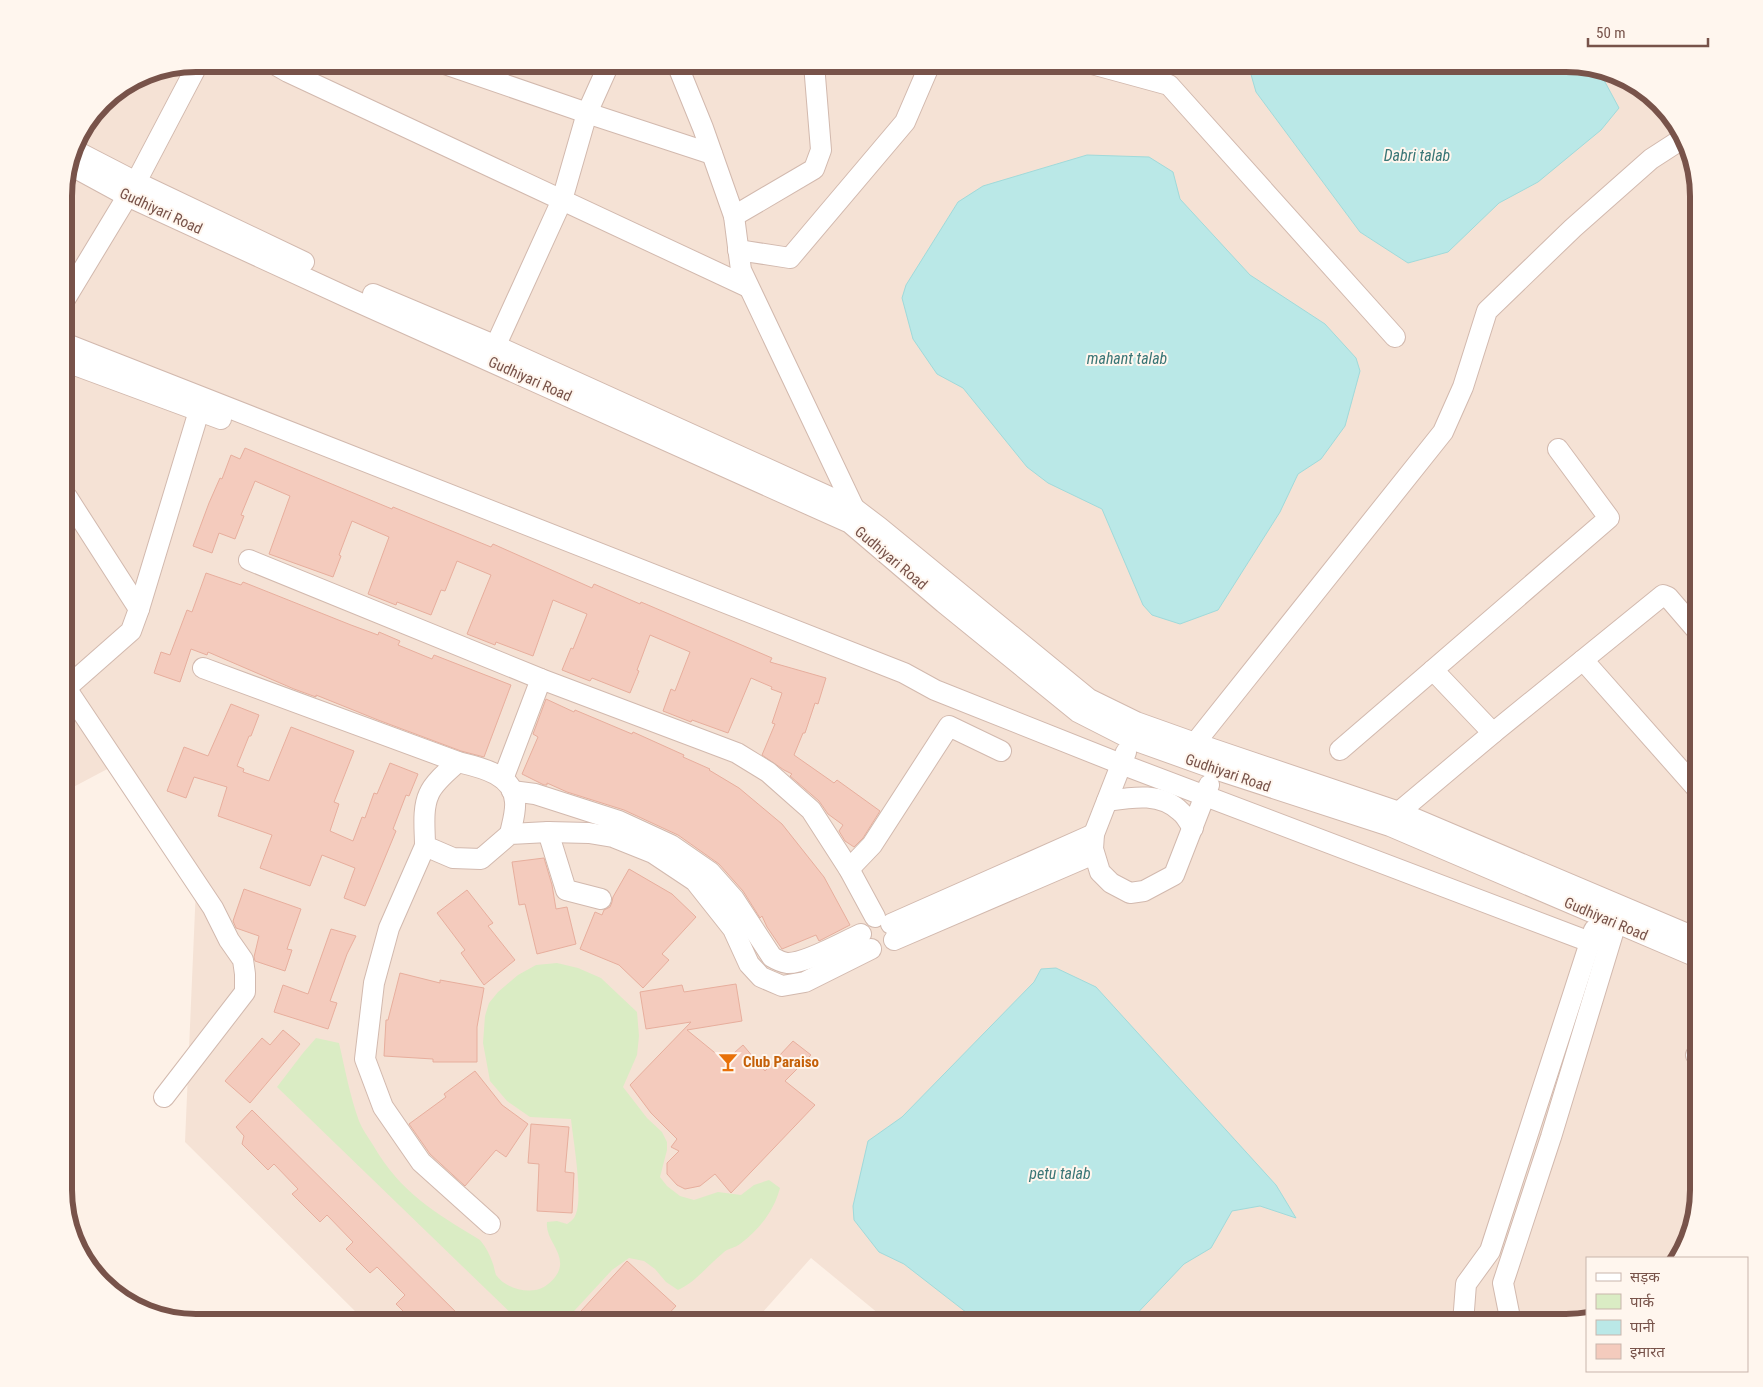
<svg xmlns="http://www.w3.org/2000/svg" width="1763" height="1387" viewBox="0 0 1763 1387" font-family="'Roboto Condensed','Noto Sans Devanagari',sans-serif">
<rect width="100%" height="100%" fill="#fdf1e7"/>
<polygon fill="#f5e2d5" points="197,64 1567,64 1609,71 1654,97 1666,112 1670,121 1672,120 1686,138 1699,197 1699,1191 1689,1241 1679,1258 1587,1258 1587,1319 1566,1323 890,1323 811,1258 753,1323 367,1323 185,1142 196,887 113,766 64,792 64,188 78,138 109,97 146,74"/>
<path fill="#daecc4" d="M557,963L578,968L601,978L637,1012L639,1036L637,1055L623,1087L647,1118L662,1132L667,1142V1150L660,1177L667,1186L680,1196L694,1200L718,1192L741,1195L754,1185L769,1180L780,1188C774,1211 759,1230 740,1244C735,1248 728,1248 723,1253C707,1266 697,1281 678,1290L666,1282L655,1269L644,1261L629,1258L612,1270L563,1323H521L277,1087L303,1053L316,1038L339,1043C345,1069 350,1096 359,1121C362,1129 368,1137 373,1145C401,1193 434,1212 480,1240C486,1247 490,1255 493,1264C494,1267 495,1272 496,1275C506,1289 530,1295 544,1287C552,1282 559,1274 560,1266C562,1250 545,1238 547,1222L557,1221L567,1224C570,1222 574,1219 575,1216C584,1199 573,1140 571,1119L530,1117L507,1101L490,1081L483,1043L485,1016L489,1003L498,992L518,975L536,965Z"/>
<g fill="#bae8e7" stroke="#a0dada">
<polygon points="1248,64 1567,64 1598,69 1619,108 1601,130 1538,182 1499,203 1448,252 1408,263 1360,232 1256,92"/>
<polygon points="1087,155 1149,157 1173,172 1180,199 1250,275 1325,324 1356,358 1360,371 1345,426 1321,459 1298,474 1280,512 1218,610 1180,624 1152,615 1143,605 1102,509 1048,483 1027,467 963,388 937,374 913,339 902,298 906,285 958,202 983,186"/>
<polygon points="1056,968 1096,987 1276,1185 1296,1218 1260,1206 1232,1211 1211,1248 1184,1264 1128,1323 980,1323 904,1264 879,1252 854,1220 853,1206 868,1141 902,1117 1034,982 1041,969"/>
</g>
<g fill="#f4cbbd" stroke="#e7ae9d">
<polygon points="245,448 392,509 393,507 491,547 493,544 592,588 594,584 640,604 641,602 772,658 770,662 826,678 818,704 815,703 805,733 803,733 794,755 834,783 837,780 880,811 863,838 854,847 845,841 839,831 843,825 828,814 819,801 790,776 792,774 784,770 762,755 775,724 772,723 782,693 771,689 772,687 751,678 728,733 692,720 691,722 663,711 671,689 675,691 690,652 650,635 637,670 639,671 630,693 592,678 590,681 562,670 571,648 573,649 587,614 553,600 533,656 496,642 495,645 467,634 491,575 457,561 445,591 441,590 431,615 397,602 396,605 368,594 389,537 352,521 339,555 341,556 333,577 269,554 290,496 255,481 241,515 244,516 235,539 219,533 212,553 193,546 209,503 220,478 222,479 231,455 240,459"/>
<polygon points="206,573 241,585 243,582 351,625 378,635 379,632 400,641 398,645 432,659 434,655 511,685 484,757 461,751 378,720 316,695 316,697 294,689 208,652 207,655 191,649 180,682 154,673 161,652 170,655 187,610 192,612"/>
<polygon points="546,699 574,712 575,710 632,734 633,732 684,755 683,757 710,769 709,770 739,788 782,824 824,877 850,925 819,941 816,935 782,949 767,927 762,916 760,918 743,891 719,864 678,835 624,810 567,792 547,783 547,785 544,785 522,774 538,737 533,734"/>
<polygon points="231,704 259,715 251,736 249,736 237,766 244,769 243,772 269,781 291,727 354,751 334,802 339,804 330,831 353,841 362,817 365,818 374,793 377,794 390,763 418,774 409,796 406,795 393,829 396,831 365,906 344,898 355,868 322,855 310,886 260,868 272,835 218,816 227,787 194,777 186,798 167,791 184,747 208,756"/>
<polygon points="544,858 552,885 556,909 567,907 576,944 537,954 525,904 519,905 512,862"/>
<polygon points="629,869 672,894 696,917 662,954 669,960 643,988 619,965 580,949 595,912 602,915 604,910 610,907 612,902 613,897"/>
<polygon points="244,889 301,909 287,949 292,950 285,971 255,961 254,957 259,936 236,928 233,921"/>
<polygon points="467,890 493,923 488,926 515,960 484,985 461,953 465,950 437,913"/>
<polygon points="331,929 356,936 347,954 330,1001 337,1003 328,1029 274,1012 283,985 308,994"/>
<polygon points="400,973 440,983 440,980 484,988 477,1027 477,1062 433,1062 433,1059 384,1056 386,1020 388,1020"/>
<polygon points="736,984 742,1021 687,1030 725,1061 743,1045 765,1071 793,1041 811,1055 785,1081 815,1105 731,1193 715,1174 700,1186 685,1189 677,1185 667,1174 667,1163 679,1151 671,1147 677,1139 651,1113 630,1085 691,1022 646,1029 640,992 682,985 684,992"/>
<polygon points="283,1030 300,1044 250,1103 225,1081 262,1038 270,1045"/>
<polygon points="475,1071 502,1105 528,1124 506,1157 496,1150 465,1186 430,1154 409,1124 446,1097 444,1094"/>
<polygon points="252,1110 467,1323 415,1323 396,1304 405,1295 377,1267 370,1273 346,1249 353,1242 327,1215 320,1222 292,1194 298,1189 274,1164 268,1170 242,1144 244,1136 236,1127"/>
<polygon points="531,1124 569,1127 565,1172 574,1173 572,1213 537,1211 539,1164 528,1163"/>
<polygon points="627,1261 676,1306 660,1323 570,1323"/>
</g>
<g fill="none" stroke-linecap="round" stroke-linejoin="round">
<defs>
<g id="minor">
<polyline points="274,64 288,72 748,287"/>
<polyline points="445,64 587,113 712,154"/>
<polyline points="677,64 703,128 734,216 741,270 854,508 852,514"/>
<polyline points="1092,64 1169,85 1395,337"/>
<polyline points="74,150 136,182 304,262"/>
<polyline points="70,165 127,196 351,299 850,523 944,603 1078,712 1131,739 1215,769 1390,826 1699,958"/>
<polyline points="734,216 814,169 821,150 814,64"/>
<polyline points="738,250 790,258 905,122 930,64"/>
<polyline points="373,294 494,345 854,508 879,527 1089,699 1136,722 1195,743 1399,812 1699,939"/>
<polyline points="64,301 136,182 198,64"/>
<polyline points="64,343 904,673 935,690 1121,764 1590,942"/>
<polyline points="490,358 562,200 587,113 609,64"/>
<polyline points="64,361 221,419"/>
<polyline points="249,560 541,679 737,753 768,772 811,810 849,869 875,917"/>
<polyline points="139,609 199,411"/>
<polyline points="1583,660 1699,791"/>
<path d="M203,668L458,762C479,767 514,774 515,802C516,812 512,824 510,834"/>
<polyline points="66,688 213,908 229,940 243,960 245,974 245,992 164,1097"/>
<polyline points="64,690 131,631 139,609 67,497 64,494"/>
<polyline points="1493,733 1663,595 1668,597 1699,633"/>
<polyline points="1195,743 1443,432 1463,387 1487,311 1573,228 1651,159 1685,137"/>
<polyline points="1340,750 1433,670"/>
<polyline points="1126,752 1094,834 1093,849 1100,872 1111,883 1130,893 1144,891 1174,875 1209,785"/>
<path d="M458,762C448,771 434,782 429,794C422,809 425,830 425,846L453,858L481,859L510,834L548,832L589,833L613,837L653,853L695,881L733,929L749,964L761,977L782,986L805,982L871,949"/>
<polyline points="503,779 541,679"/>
<path d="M512,791L535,794L619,821L671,845L710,872L734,899L772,957C777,960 781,962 787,963C805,964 843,942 861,934"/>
<path d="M1107,801C1133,797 1161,792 1181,812C1186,816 1189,823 1193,828"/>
<polyline points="1399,812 1493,733 1433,670 1609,518 1558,449"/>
<polyline points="548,832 566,890 601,899"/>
<polyline points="425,846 389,928 374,983 365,1059 383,1107 421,1162 490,1224"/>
<polyline points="849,869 872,845 949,726 1001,751"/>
<polyline points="891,924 1094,834"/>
<polyline points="894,940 1094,854"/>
<polyline points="1696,1055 1699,1058"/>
<polyline points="1463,1323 1466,1284 1490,1251 1594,930"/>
<polyline points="1511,1323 1503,1283 1551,1137 1616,923"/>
</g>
</defs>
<use href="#minor" stroke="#d2b9ae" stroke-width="22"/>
<use href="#minor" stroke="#fff" stroke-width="20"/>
</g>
<defs>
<symbol id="bar-bare" viewBox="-9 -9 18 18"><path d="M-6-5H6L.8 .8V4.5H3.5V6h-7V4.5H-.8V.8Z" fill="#e8710a" stroke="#fff6ee" stroke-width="2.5" paint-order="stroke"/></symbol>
</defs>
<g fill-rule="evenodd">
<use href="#bar-bare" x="714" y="1048" width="28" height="28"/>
</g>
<g text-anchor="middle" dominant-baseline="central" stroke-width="4" stroke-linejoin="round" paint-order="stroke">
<g font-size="15" fill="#78534a" stroke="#fff6ee">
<text transform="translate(161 211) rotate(25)">Gudhiyari Road</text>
<text transform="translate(530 379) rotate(24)">Gudhiyari Road</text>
<text transform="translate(891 558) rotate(40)">Gudhiyari Road</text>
<text transform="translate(1228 773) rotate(19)">Gudhiyari Road</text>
<text transform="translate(1606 919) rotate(23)">Gudhiyari Road</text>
</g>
<g font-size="15" font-weight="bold" fill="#c56008" stroke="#fff6ee" text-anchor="start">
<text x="743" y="1062">Club Paraiso</text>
</g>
<g font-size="16" font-style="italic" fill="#3a7676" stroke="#fff6ee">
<text x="1417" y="155">Dabri talab</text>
<text x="1127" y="358">mahant talab</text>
<text x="1060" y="1173">petu talab</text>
</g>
</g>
<path d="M0 0H1763V1387H0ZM196 72H1566A124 124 0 0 1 1690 196V1190A124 124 0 0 1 1566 1314H196A124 124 0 0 1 72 1190V196A124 124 0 0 1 196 72Z" fill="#fff6ee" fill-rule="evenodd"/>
<path fill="none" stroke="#78534a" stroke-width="6" d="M196 72H1566A124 124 0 0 1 1690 196V1190A124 124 0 0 1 1566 1314H196A124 124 0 0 1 72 1190V196A124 124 0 0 1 196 72Z"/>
<rect x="1586" y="1257" width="162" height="115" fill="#fff6ee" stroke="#c9b5ac"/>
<rect x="1596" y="1273" width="25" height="8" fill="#ffffff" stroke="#c9b5ac"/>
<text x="1630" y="1282" font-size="15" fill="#78534a">सड़क</text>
<rect x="1596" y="1294" width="25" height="15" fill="#daecc4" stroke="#c9b5ac"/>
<text x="1630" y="1307" font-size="15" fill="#78534a">पार्क</text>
<rect x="1596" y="1320" width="25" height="15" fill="#bae8e7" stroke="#c9b5ac"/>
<text x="1630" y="1332" font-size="15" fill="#78534a">पानी</text>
<rect x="1596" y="1344" width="25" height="15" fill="#f4cbbd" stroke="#c9b5ac"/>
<text x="1630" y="1357" font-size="15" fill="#78534a">इमारत</text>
<path d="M1588 38v8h120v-8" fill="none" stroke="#78534a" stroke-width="2.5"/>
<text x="1596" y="38" font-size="15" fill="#78534a" stroke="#fff6ee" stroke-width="4" paint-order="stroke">50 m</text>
</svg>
